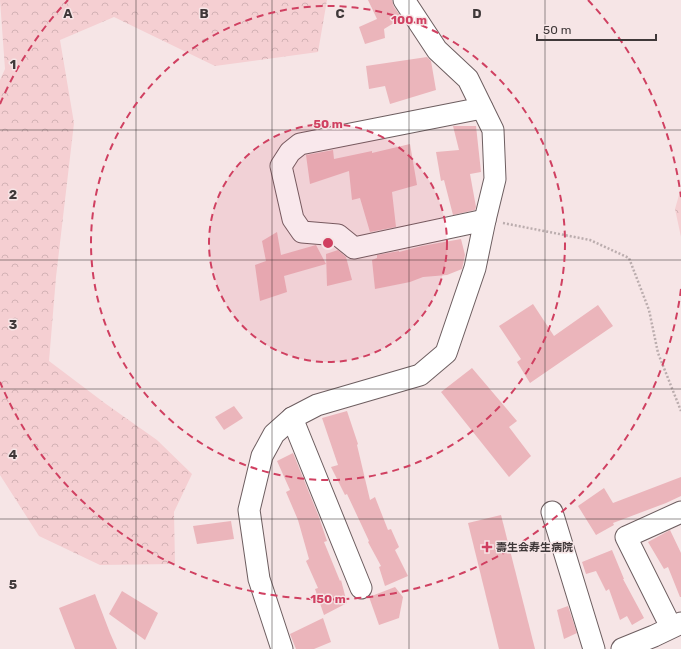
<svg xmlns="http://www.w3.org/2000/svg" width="681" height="649" viewBox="0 0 681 649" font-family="Rubik,'Noto Sans JP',sans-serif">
<defs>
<pattern id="forest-crowns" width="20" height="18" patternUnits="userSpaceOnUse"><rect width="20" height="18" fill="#f5cfd2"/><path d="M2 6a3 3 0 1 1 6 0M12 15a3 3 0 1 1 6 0" fill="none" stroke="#d3b2b5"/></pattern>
</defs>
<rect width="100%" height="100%" fill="#f6e5e6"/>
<g fill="url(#forest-crowns)">
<polygon points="0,0 327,0 318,52 215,66 114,17 60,40 74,123 56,277 49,361 106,404 157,440 192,474 174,512 175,564 100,565 39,536 0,475 0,80 5,69"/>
<polygon points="681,188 681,237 675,209"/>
</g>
<g fill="#ebb5bb">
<polygon points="368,0 392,0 394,7 402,18 384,29 385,38 365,44 359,27 377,19"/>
<polygon points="427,57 431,61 436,90 390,104 385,86 369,89 366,66"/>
<polygon points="453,126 476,126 481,172 470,174 476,207 475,210 453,215 444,180 441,181 436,152 459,150"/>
<polygon points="410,144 417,185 392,192 396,227 370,232 360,198 352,200 349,171 310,184 306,155 333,150 334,159 372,151 372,153"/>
<polygon points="277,232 281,255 316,245 326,264 284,276 287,292 260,301 255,265 266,261 262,241"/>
<polygon points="461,239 465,255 462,269 447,275 423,277 410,282 375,289 372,260 377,258 377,255 399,251 399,252 422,246"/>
<polygon points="338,250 346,257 352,280 327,286 326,254"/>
<polygon points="533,304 554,336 598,305 613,326 530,383 517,362 521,359 499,326"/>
<polygon points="472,368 517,421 509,427 531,456 509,477 441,392"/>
<polygon points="234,406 243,418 224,430 215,417"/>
<polygon points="347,411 358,444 357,445 370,500 375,497 388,530 391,529 399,547 395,550 408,576 385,586 379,567 381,566 368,542 369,541 347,494 345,495 331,467 338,465 322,418"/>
<polygon points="293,453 319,517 327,541 324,542 340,581 341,580 347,603 324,615 315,589 318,588 306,561 309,559 298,520 286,492 290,490 277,461"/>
<polygon points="681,477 681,496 666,503 613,523 614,525 596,535 578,506 604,488 613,503"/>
<polygon points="501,515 535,649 499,649 468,523"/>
<polygon points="231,521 234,539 197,544 193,526"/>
<polygon points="670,530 681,553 681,597 680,597 668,567 664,569 648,542"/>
<polygon points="612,550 624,579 623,579 644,618 632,625 627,616 620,620 609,589 606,591 596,571 586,574 582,562"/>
<polygon points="395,587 403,597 399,618 379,625 369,597"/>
<polygon points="122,591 158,613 145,640 109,614"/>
<polygon points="95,594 110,633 117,649 75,649 59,608"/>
<polygon points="568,606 577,633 564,639 557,610"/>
<polygon points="323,618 331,642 314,649 296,649 290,634"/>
</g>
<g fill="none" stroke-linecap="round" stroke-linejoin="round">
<defs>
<g id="minor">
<polyline points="482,108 300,144 290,152 281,166 293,219 302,232 338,235 354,248 485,220"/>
<polyline points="292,418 361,588"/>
<polyline points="552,512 594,649"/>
<polyline points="671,627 626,537 681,512"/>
<polyline points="282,649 259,579 249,510 262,456 274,434 292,418 317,405 420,375 446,353 475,268 485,220 495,179 493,130 468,79 437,50 404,0"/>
<polyline points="622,649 654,636 681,623"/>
</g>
</defs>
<use href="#minor" stroke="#6d5e60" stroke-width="23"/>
<polyline stroke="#bbadae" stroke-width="2.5" stroke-dasharray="2 2" stroke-linecap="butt" points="503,223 590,240 629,258 649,310 658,353 681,411"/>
<use href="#minor" stroke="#fff" stroke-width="21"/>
</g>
<path fill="none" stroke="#3f3839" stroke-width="1" stroke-opacity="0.55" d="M136,0V649M272,0V649M409,0V649M545,0V649M0,130H681M0,260H681M0,389H681M0,519H681"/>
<circle cx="328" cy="243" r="119" fill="#d04061" fill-opacity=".12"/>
<g fill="none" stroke="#d04061" stroke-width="2" stroke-dasharray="7 5">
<circle cx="328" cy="243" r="119"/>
<circle cx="328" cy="243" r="237"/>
<path d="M681 289A356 356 0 0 1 0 382M0 104A356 356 0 0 1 68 0M588 0A356 356 0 0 1 681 197"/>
</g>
<path fill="#d04061" stroke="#f6e5e6" stroke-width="1.5" d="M485 541h4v4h4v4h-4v4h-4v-4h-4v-4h4z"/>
<g text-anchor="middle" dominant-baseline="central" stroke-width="3" stroke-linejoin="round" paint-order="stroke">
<g font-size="11" font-weight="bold" fill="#3f3839" stroke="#f6e5e6" text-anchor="start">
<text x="496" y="547">壽生会寿生病院</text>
</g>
</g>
<g font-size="13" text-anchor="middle" font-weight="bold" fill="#3f3839" stroke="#f6e5e6" stroke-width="3" stroke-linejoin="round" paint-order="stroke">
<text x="68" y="18">A</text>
<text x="204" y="18">B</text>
<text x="340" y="18">C</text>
<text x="477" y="18">D</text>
<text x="13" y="69">1</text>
<text x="13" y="199">2</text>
<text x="13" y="329">3</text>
<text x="13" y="459">4</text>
<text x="13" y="589">5</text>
</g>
<circle cx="328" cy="243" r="6" fill="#d04061" stroke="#f6e5e6" stroke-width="2"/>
<g font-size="12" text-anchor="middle" font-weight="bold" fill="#d04061" stroke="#f6e5e6" stroke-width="3" stroke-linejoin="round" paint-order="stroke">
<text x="409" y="24">100 m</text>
<text x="328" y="128">50 m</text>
<text x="328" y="603">150 m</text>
</g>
<path d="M537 34v6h119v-6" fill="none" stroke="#3f3839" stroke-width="2"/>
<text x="543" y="34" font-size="12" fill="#3f3839" stroke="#f6e5e6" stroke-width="3" paint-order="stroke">50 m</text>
</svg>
